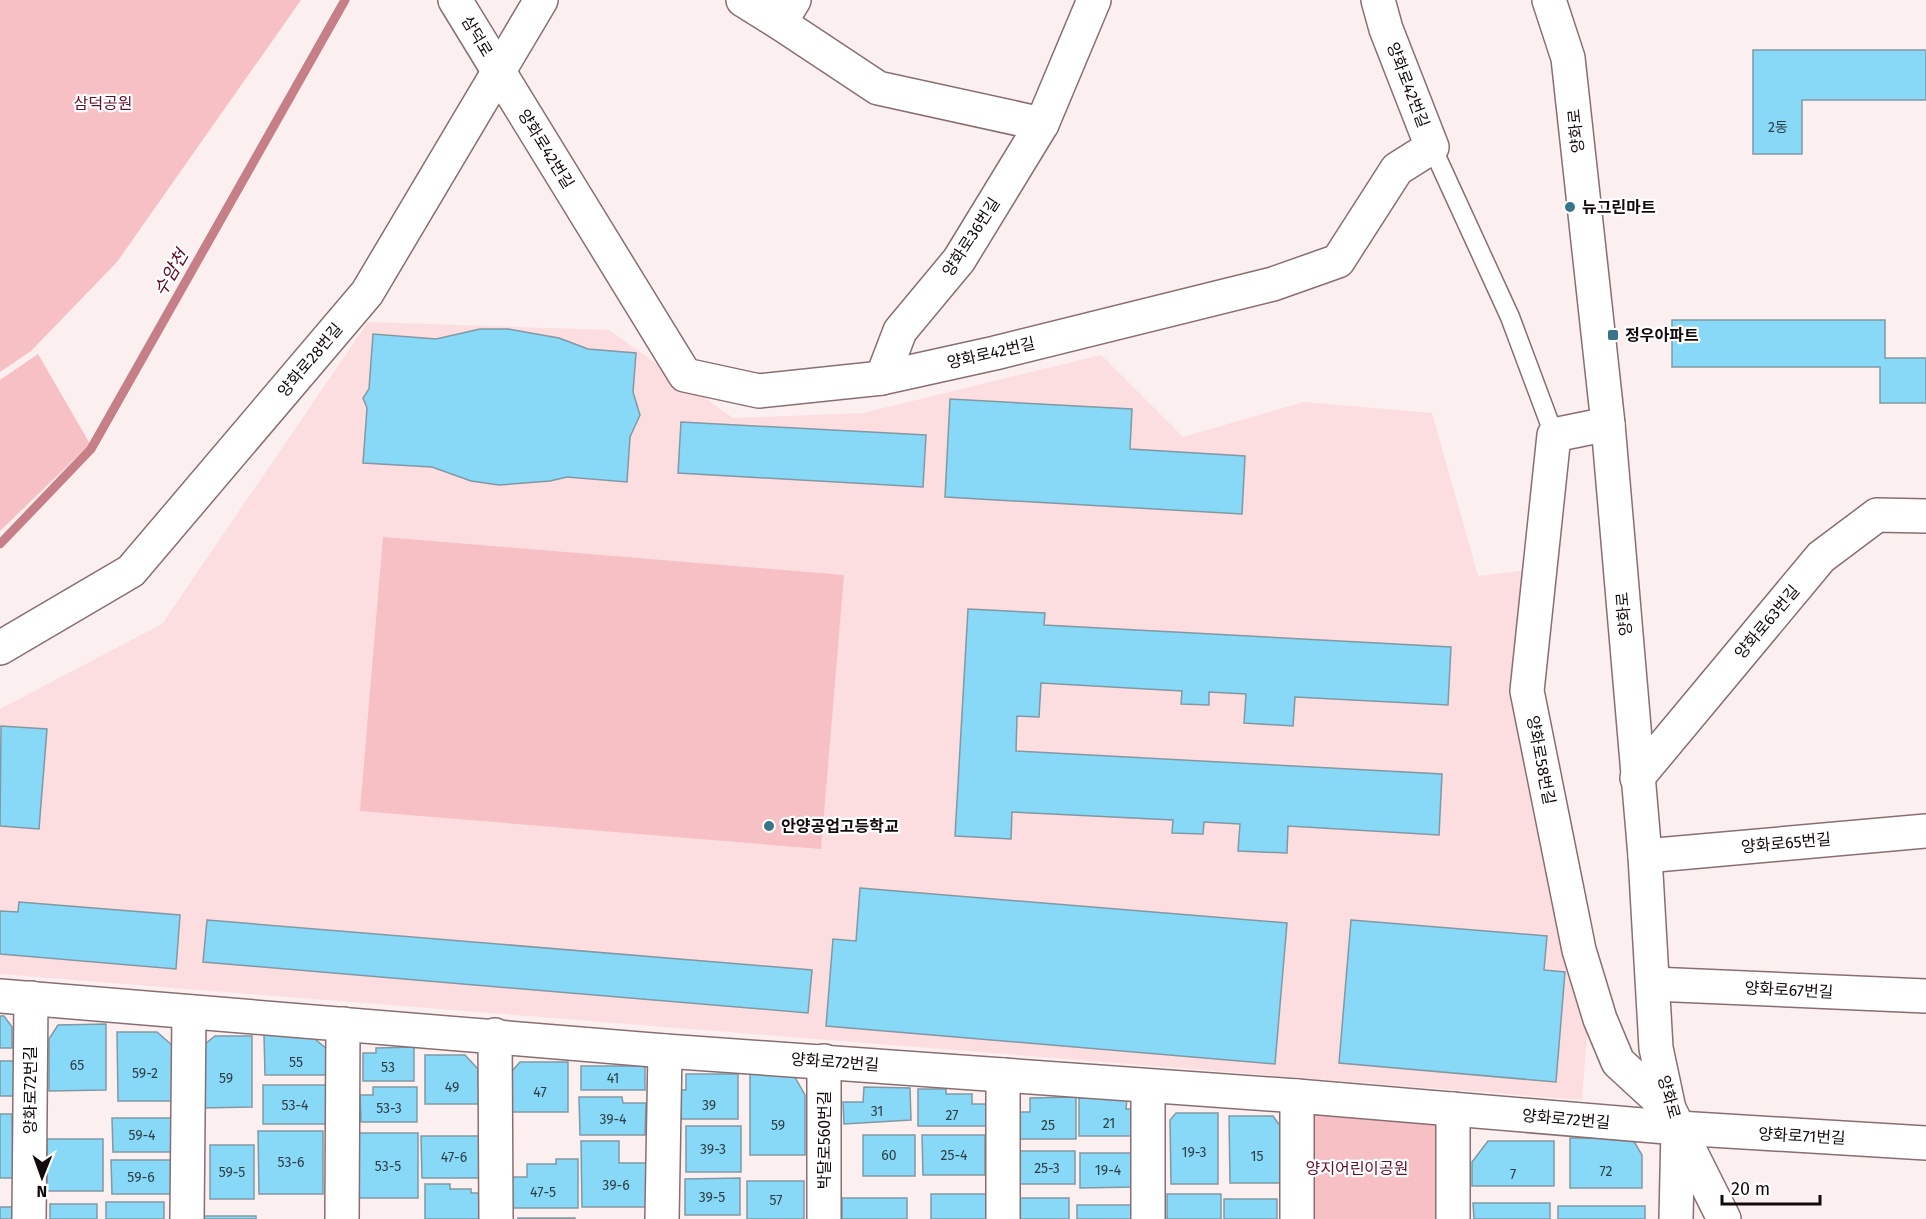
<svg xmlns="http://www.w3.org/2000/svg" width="1926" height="1219" viewBox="0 0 1926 1219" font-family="'Fira Sans','Noto Sans KR',sans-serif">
<rect width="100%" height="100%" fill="#fceff0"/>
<polygon fill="#fcdde0" points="368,322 609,330 733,418 863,413 1101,355 1183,437 1304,402 1432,413 1478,576 1528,570 1510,681 1561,943 1588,1022 1582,1100 0,974 0,709 162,624"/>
<g fill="#f6c0c5">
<polygon points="0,0 301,0 117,262 31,351 0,372"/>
<polygon points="38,354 90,444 0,531 0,380"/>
<polygon points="383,537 844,575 821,849 360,811"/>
<polygon points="1303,1112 1442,1124 1442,1219 1303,1219"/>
</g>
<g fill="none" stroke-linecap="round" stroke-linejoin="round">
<polyline stroke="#c67e87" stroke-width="9" points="0,544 91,449 345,0"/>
</g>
<g fill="#88d8f7" stroke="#8099a4" stroke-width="1.5">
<polygon points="1753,50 1926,50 1926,100 1802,100 1802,154 1753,154"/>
<polygon points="1672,320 1885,320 1885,358 1926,358 1926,403 1880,403 1880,367 1672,367"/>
<polygon points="480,329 508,329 559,338 588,349 636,353 633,392 640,415 630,437 627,482 567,477 550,481 499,485 471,481 432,467 363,463 367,408 363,398 369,389 373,334 436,339"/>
<polygon points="950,399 1132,409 1130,449 1245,456 1242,514 945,497"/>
<polygon points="681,422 926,435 923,487 678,473"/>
<polygon points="968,609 1045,613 1044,625 1451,647 1448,705 1295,697 1293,726 1244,723 1246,694 1209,692 1209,705 1181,704 1182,691 1041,683 1039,717 1017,716 1016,751 1442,774 1439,835 1288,826 1287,853 1238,851 1240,824 1204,822 1203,834 1172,833 1173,820 1012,812 1011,839 955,836"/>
<polygon points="1,726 47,729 39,829 0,826"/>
<polygon points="860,888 1287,923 1275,1064 826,1026 833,939 856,941"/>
<polygon points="19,902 180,915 176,969 0,954 0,911 18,912"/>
<polygon points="207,920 812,970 808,1013 203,962"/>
<polygon points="1351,920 1547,936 1544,970 1565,972 1556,1082 1339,1063"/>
<polygon points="0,1016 4,1016 12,1027 12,1048 0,1048"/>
<polygon points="106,1024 106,1090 49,1091 49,1039 58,1025"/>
<polygon points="117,1032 157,1032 173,1046 173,1101 118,1101"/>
<polygon points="264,1035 310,1035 327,1049 327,1075 265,1075"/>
<polygon points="215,1036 252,1036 252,1107 200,1108 200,1048"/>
<polygon points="414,1047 414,1081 363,1081 363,1053 376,1053 376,1048"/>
<polygon points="425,1055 465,1055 478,1069 479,1104 425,1104"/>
<rect x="0" y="1061" width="15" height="35"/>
<polygon points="520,1062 568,1062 568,1112 512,1112 512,1071"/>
<rect x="581" y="1066" width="64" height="24"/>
<polygon points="750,1073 793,1074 805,1095 805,1155 750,1155"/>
<polygon points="686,1074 738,1074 738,1119 681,1119 680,1090 686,1090"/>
<polygon points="263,1085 326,1085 327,1124 263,1124"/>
<polygon points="373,1087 417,1087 417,1122 361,1122 360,1095 373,1095"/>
<polygon points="864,1087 910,1088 911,1120 844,1124 843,1102 863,1102"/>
<polygon points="918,1089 946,1089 946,1094 972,1094 972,1104 986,1104 986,1126 918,1126"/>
<polygon points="579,1097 622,1097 623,1103 646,1103 645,1135 580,1135"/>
<polygon points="1076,1097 1076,1139 1020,1139 1020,1112 1030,1112 1030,1098"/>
<polygon points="1079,1098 1127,1098 1126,1109 1138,1109 1138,1136 1079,1136"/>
<polygon points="1176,1113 1218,1113 1218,1184 1171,1184 1170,1120"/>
<polygon points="0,1114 12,1114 13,1178 0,1178"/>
<polygon points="1229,1116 1273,1116 1283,1130 1283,1183 1230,1183"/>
<polygon points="112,1118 171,1118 171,1152 113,1152"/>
<rect x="686" y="1126" width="55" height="46"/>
<polygon points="258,1131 323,1131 323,1194 259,1194"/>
<rect x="358" y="1133" width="60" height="65"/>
<rect x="863" y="1135" width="52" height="41"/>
<polygon points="922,1135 985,1135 985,1175 923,1175"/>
<polygon points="421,1136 487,1136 487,1178 422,1178"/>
<polygon points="1570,1138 1632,1138 1642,1155 1642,1188 1570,1188"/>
<rect x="47" y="1139" width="56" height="52"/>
<polygon points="581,1141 619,1141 619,1163 650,1163 650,1207 582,1207"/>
<polygon points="1488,1141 1554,1141 1554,1186 1472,1186 1472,1162"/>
<rect x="210" y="1145" width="44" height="54"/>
<rect x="1019" y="1151" width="56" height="33"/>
<polygon points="1080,1153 1135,1153 1135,1187 1080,1188"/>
<polygon points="556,1159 578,1159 578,1208 507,1208 507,1177 527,1177 527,1164 556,1164"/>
<polygon points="111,1160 171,1160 171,1194 112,1194"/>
<polygon points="740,1178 740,1215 685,1215 685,1179"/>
<rect x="747" y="1181" width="57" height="38"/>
<polygon points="425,1184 450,1184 450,1189 471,1189 471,1193 484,1193 485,1219 425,1219"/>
<rect x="931" y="1194" width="58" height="25"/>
<rect x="1167" y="1194" width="54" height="25"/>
<rect x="842" y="1198" width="65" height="21"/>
<rect x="1018" y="1198" width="51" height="21"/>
<rect x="1224" y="1199" width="53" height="20"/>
<rect x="106" y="1202" width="58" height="17"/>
<polygon points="1473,1203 1550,1203 1550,1219 1474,1219"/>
<rect x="50" y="1204" width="47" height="15"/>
<rect x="1077" y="1205" width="58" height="14"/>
<rect x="1558" y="1206" width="87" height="13"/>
<rect x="0" y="1207" width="14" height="12"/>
<rect x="202" y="1216" width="54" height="3"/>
<rect x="518" y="1218" width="57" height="1"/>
</g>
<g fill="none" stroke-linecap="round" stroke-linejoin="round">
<defs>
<polyline id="lane" points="1432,147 1510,317 1554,435"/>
<g id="street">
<polyline points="743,0 780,23 794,0"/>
<polyline points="780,23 878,88 1042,124"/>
<polyline points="499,72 685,375 759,391 882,378 995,353 1273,284 1338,261 1397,169 1432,147 1386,29 1378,0"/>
<polyline points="882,378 900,331 959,260 1042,124 1094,0"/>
<polyline points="1608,424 1554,435 1527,691 1579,950 1600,1019 1618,1062 1669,1109"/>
<polyline points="0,648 131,571 367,293 541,0"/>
<polyline points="1637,778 1821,557 1877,515 1926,516"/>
<polyline points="1645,856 1926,831"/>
<polyline points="1653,984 1926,996"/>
<polyline points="0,996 665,1051 1297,1096 1678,1128 1926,1143"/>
<polyline points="495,1035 496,1219"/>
<polyline points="1148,1087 1148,1219"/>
<polyline points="29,1219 31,998"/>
<polyline points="187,1219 189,1012"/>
<polyline points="342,1219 343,1024"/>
<polyline points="662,1219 665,1051"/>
<polyline points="824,1219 824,1061"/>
<polyline points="1003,1219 1003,1075"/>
<polyline points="1297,1219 1297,1096"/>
<polyline points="1453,1219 1453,1109"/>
<polyline points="1676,1219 1678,1128"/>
</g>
<g id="secondary">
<polyline points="455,0 499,72"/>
<polyline points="1549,0 1568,58 1608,424 1645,856 1656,1048 1669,1109 1724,1219"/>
</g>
</defs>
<use href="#lane" stroke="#886e71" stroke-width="21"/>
<use href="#street" stroke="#886e71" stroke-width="36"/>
<use href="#secondary" stroke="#886e71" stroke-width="36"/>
<use href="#lane" stroke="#fff" stroke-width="18"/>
<use href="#street" stroke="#fff" stroke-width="33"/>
<use href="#secondary" stroke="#fff" stroke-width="33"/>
</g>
<g fill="#38758b" stroke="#fff" stroke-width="2">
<circle cx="1570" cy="207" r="6"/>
<rect x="1607" y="329" width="12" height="12" rx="3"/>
<circle cx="769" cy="826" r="6"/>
</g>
<g text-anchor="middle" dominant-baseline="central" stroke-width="4.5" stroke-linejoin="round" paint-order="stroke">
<g font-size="14" fill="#303e46">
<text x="1778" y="127">2동</text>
<text x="296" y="1062">55</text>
<text x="77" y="1065">65</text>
<text x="388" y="1067">53</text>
<text x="145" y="1073">59-2</text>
<text x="226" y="1078">59</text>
<text x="613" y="1078">41</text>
<text x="452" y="1087">49</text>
<text x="540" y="1092">47</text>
<text x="295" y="1105">53-4</text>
<text x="709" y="1105">39</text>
<text x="389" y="1108">53-3</text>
<text x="877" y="1111">31</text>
<text x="952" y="1115">27</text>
<text x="613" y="1119">39-4</text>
<text x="1109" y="1123">21</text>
<text x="778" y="1125">59</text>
<text x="1048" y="1125">25</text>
<text x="142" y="1135">59-4</text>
<text x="713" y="1149">39-3</text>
<text x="1194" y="1152">19-3</text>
<text x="889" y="1155">60</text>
<text x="954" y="1155">25-4</text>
<text x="1257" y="1156">15</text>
<text x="454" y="1157">47-6</text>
<text x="291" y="1162">53-6</text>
<text x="388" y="1166">53-5</text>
<text x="1047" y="1168">25-3</text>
<text x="1108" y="1170">19-4</text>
<text x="1606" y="1171">72</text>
<text x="232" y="1172">59-5</text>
<text x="1513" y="1174">7</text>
<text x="141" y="1177">59-6</text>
<text x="616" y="1185">39-6</text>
<text x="543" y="1192">47-5</text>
<text x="712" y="1197">39-5</text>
<text x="776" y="1200">57</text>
</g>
<g font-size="16" fill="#130a0b" stroke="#fff">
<text transform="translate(477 36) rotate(59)">삼덕로</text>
<text transform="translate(1408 85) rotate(69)">양화로42번길</text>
<text transform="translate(1576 131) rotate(-96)">양화로</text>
<text transform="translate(546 149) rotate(58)">양화로42번길</text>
<text transform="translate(971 237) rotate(-57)">양화로36번길</text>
<text transform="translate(991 353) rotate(-13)">양화로42번길</text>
<text transform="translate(310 360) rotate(-50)">양화로28번길</text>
<text transform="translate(1624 614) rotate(-95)">양화로</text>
<text transform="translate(1767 622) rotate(-50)">양화로63번길</text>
<text transform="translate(1541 760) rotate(79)">양화로58번길</text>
<text transform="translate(1786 843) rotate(-5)">양화로65번길</text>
<text transform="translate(1789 990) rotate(3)">양화로67번길</text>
<text transform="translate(835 1062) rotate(4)">양화로72번길</text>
<text transform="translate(30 1090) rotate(-90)">양화로72번길</text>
<text transform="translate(1669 1097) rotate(74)">양화로</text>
<text transform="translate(1566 1119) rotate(5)">양화로72번길</text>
<text transform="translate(1802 1136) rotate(3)">양화로71번길</text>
<text transform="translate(824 1140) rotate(-90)">박달로560번길</text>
</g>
<g font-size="16" fill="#650d25" stroke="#fff">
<text x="103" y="103">삼덕공원</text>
<text x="1357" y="1168">양지어린이공원</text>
</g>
<g font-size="16" font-weight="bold" fill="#130a0b" stroke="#fff" text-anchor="start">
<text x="1582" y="207">뉴그린마트</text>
<text x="1625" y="335">정우아파트</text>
<text x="781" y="826">안양공업고등학교</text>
</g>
<g font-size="18" font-style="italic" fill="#600621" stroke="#fff">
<text transform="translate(171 273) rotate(-60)">수암천</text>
</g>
</g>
<g transform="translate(42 1177) rotate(181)" stroke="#ffffff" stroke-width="4.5" paint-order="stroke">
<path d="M0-4.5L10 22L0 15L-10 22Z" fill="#130a0b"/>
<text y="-9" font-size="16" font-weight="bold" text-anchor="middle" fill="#130a0b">N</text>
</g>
<path d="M1722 1195v9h98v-9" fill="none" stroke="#130a0b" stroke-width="3"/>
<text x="1731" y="1195" font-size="18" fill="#130a0b" stroke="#ffffff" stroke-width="4.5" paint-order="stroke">20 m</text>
</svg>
